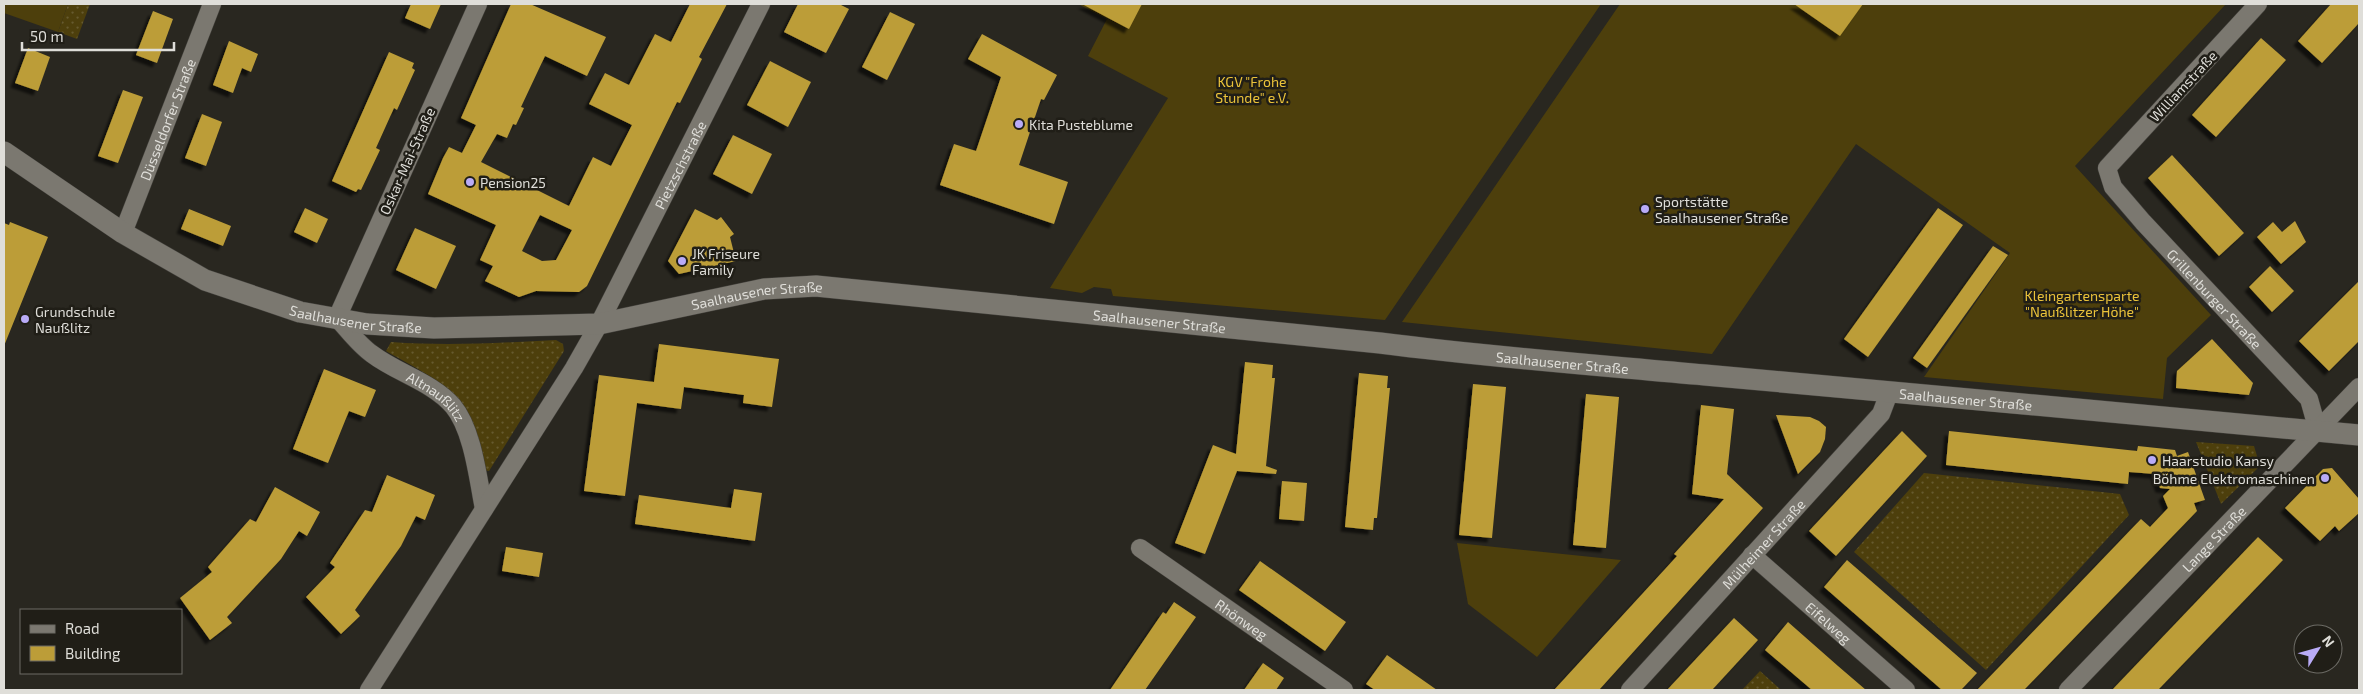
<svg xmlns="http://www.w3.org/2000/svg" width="2363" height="694" viewBox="0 0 2363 694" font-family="'Exo 2',sans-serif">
<defs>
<pattern id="grass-dots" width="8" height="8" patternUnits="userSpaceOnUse" patternTransform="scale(1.25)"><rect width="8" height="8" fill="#4d3f0c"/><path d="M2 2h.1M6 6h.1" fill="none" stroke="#665a2f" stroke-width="1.8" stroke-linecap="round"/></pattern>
<filter id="shadow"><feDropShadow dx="-4.5" dy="4.5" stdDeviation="1" flood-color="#0009"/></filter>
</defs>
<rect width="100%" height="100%" fill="#292720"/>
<g fill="url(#grass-dots)">
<polygon points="68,4 90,4 77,39 58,32"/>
<path d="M556,340L563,344L564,351L489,471L483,470C473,392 450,388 386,351L391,342C446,346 501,343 556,340Z"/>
<polygon points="2196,442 2254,446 2260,466 2221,504"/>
<polygon points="1924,473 2120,494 2129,515 1986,670 1854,552"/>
<polygon points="1760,671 1781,690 1742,690"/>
</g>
<g fill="#4d3f0c">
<polygon points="4,4 68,4 58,32 4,13"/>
<polygon points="1078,4 1601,4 1385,320 1113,296 1111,289 1094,287 1082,293 1050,288 1168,98 1088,56 1107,19"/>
<polygon points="1620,4 2226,4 2075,166 2211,315 2167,358 2163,399 1924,377 2010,253 1856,144 1712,354 1402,322"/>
<polygon points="1457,543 1621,560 1537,657 1468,604"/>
</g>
<g fill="#bc9d38" fill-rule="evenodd" filter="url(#shadow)">
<polygon points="411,4 441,4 430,29 405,18"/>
<path d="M511,4H530L606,37L587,76L545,56L521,107L524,108L516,125L513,124L507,138L497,134L481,162L569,206L593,157L611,166L632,125L589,104L605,73L629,85L655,34L671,42L690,4H727L699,57L702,59L680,103L677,102L587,286L579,292L536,291L519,297L485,281L493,266L480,260L496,225L428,194L443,158L449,147L462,153L476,125L461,118ZM540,215L572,230L556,260L542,261L522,251Z"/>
<polygon points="798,4 839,4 849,9 826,53 784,32"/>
<polygon points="1082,4 1142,4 1129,29"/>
<polygon points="1794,4 1863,4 1840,36"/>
<polygon points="2331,4 2359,4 2359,23 2322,63 2298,41"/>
<polygon points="153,11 173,19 157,63 136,55"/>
<polygon points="890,12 915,24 887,80 862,67"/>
<polygon points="982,34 1057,75 1044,100 1041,99 1019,165 1068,182 1054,224 940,185 954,144 976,151 1001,77 968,59"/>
<polygon points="2261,38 2286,60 2216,137 2192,115"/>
<polygon points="229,41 258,54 251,72 242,68 233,93 213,85"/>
<polygon points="28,48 50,57 38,91 15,83"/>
<polygon points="389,52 414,63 412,68 415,70 397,110 394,108 376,148 380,150 361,190 358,189 356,192 332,181"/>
<polygon points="770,61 811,82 788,127 747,105"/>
<polygon points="123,90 143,97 118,163 98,156"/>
<polygon points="202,114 222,122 206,166 185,158"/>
<polygon points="733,135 772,154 752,194 713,174"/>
<polygon points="2172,155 2244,233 2219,256 2148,178"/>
<polygon points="305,208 328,219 317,243 294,232"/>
<polygon points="1938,208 1963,225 1868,357 1844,339"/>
<polygon points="189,209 231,226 223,246 181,229"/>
<polygon points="695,209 717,220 721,217 734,234 730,237 736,261 679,274 668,261"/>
<polygon points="2295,221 2306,242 2281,264 2257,237 2273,222 2282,232"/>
<polygon points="10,222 48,237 4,346 4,223 9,225"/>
<polygon points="415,228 456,246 436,289 396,270"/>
<polygon points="1993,246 2008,255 1927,368 1913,358"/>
<polygon points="2270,266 2294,291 2272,312 2249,287"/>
<polygon points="2359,281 2359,341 2329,371 2299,341"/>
<polygon points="2212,339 2253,383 2249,395 2176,388 2177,371"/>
<polygon points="659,344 779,359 772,407 743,403 744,395 684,387 681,409 637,403 625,496 584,491 599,375 654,382"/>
<polygon points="1245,362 1273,365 1272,378 1275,378 1266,466 1277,470 1276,474 1237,471 1205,554 1175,543 1213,445 1236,454"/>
<polygon points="324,369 376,390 365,417 349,411 328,463 293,449"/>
<polygon points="1359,373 1388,376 1387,388 1390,388 1377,518 1374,518 1373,530 1345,527"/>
<polygon points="1473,384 1506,387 1492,538 1459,535"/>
<polygon points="1586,394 1619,397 1606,548 1573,545"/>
<polygon points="1701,405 1734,409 1727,474 1763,508 1599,690 1554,690 1677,556 1674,554 1724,499 1692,494"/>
<polygon points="1776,415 1810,417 1819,421 1826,427 1825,439 1820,452 1798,474"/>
<polygon points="1902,431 1927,456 1836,556 1809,531"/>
<polygon points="1949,431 2137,451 2138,446 2175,450 2177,456 2188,452 2205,500 2194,503 2197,511 2024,690 1977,690 2141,519 2150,527 2168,508 2163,496 2170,489 2160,488 2155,474 2129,472 2128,484 1946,465"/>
<polygon points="2332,468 2359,499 2359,513 2339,531 2335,526 2320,541 2285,508 2323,469"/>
<polygon points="387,475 435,495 425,520 416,516 401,546 355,610 360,616 341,634 306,597 335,567 330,563 365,510 372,512"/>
<polygon points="1282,481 1307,483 1304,521 1279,519"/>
<polygon points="275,487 320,512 307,536 299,531 281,559 227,617 232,623 210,640 180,598 212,572 208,567 250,519 256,522"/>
<polygon points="734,489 762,493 755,541 635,524 639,495 731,508"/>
<polygon points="2258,537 2283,560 2158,690 2112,690"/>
<polygon points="506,547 543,553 539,577 502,571"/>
<polygon points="1847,560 1977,673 1961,690 1942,690 1824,587"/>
<polygon points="1260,561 1346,622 1325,651 1239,590"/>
<polygon points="1174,602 1196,617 1145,690 1110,690 1163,612 1166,614"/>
<polygon points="1734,618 1758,640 1712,690 1667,690"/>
<polygon points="1788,622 1838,666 1866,690 1812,690 1765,650"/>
<polygon points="1387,655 1437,690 1375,690 1366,684"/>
<polygon points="1263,663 1284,678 1276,690 1244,690"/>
</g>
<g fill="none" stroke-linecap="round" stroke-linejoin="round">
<defs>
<g id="minor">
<path id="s1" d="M478,4L337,318C348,330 359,345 372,354C397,373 432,382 453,406C473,430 478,479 484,509"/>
<path id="s2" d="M2258,4L2107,168L2113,187L2143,222L2309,399L2318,431"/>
<path id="s3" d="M123,233L212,4"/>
<path id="s4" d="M1140,548L1344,690"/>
<path id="s5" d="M1752,555L1906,690"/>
<path id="s6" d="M369,690L574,368L599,324L761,4"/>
<path id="s7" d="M1630,690L1881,414L1889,393"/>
<path id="s8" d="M2068,690L2359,387"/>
</g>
<g id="tertiary">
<path id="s9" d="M4,152L123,233L205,280L300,312L367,324L434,328L599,324L764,289L816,286L1380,343C1488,357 1596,365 1705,375C1923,396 2141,413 2359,435"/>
</g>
</defs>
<use href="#minor" stroke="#43413c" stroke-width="19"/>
<use href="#tertiary" stroke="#43413c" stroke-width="22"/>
<use href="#minor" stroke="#7b7870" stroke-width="18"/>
<use href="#tertiary" stroke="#7b7870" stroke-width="21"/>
</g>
<g fill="#b9abf7" stroke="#201e17" stroke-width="2">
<circle cx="1019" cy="124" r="5"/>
<circle cx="470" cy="182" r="5"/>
<circle cx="1645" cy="209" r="5"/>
<circle cx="682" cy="261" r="5"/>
<circle cx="25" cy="319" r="5"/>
<circle cx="2152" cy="460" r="5"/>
<circle cx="2325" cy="478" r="5"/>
</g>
<g text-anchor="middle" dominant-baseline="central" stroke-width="5" stroke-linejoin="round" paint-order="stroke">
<g font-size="14" fill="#ebc33a" stroke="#201e17">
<text x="1252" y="81">KGV "Frohe<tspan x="1252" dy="16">Stunde" e.V.</tspan></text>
<text x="2082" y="295">Kleingartensparte<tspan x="2082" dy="16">"Naußlitzer Höhe"</tspan></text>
</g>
<g font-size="14" fill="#dfded9" stroke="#201e17">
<text transform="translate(2183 86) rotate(-47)">Williamstraße</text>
<text stroke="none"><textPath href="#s3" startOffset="122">Düsseldorfer Straße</textPath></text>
<text transform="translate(407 161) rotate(-66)">Oskar-Mai-Straße</text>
<text stroke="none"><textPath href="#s6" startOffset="611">Pietzschstraße</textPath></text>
<text stroke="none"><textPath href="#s9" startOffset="800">Saalhausener Straße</textPath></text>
<text stroke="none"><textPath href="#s2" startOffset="394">Grillenburger Straße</textPath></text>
<text stroke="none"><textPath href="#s9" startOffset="395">Saalhausener Straße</textPath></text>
<text stroke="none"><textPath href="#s9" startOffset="1205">Saalhausener Straße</textPath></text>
<text stroke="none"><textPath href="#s9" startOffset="1610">Saalhausener Straße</textPath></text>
<text stroke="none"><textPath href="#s1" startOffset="472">Altnaußlitz</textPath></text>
<text stroke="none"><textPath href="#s9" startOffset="2015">Saalhausener Straße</textPath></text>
<text stroke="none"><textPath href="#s8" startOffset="210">Lange Straße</textPath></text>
<text stroke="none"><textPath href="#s7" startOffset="198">Mülheimer Straße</textPath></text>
<text stroke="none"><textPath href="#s4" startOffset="124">Rhönweg</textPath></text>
<text stroke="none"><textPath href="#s5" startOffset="102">Eifelweg</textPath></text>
</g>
<g font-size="14" fill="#dfded9" stroke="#201e17" text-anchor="start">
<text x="1029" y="124">Kita Pusteblume</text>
<text x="480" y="182">Pension25</text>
<text x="1655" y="201">Sportstätte<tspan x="1655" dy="16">Saalhausener Straße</tspan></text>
<text x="692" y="253">JK Friseure<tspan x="692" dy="16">Family</tspan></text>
<text x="35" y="311">Grundschule<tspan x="35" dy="16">Naußlitz</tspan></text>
<text x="2162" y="460">Haarstudio Kansy</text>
<text x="2315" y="478" text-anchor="end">Böhme Elektromaschinen</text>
</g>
</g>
<rect width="2363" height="694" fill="none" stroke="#dfded9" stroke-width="10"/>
<rect x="20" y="609" width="162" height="65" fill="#201e17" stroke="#6c6b65"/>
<rect x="30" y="625" width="25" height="8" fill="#7b7870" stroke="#6c6b65"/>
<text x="65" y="634" font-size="15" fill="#dfded9">Road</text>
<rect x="30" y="646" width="25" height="15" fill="#bc9d38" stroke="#6c6b65"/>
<text x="65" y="659" font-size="15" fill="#dfded9">Building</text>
<g transform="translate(2318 649) rotate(53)"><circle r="24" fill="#201e17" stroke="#6c6b65"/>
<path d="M0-4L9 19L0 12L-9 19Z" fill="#b9abf7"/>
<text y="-8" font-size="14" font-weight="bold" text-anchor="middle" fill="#dfded9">N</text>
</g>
<path d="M22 42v8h152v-8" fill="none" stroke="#dfded9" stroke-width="2.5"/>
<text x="30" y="42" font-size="15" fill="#dfded9" stroke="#201e17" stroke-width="4" paint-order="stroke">50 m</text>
</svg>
